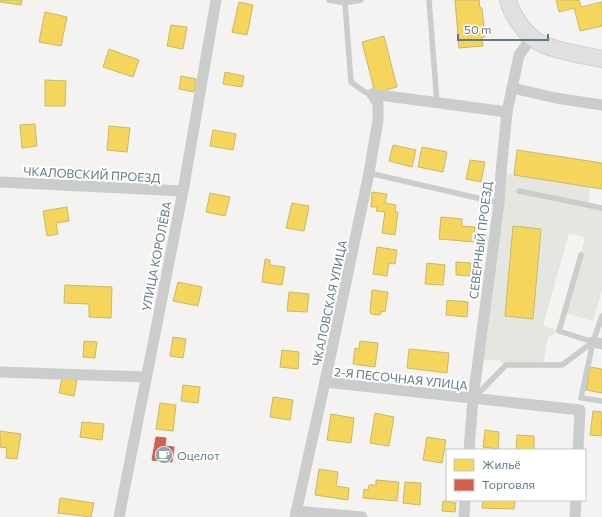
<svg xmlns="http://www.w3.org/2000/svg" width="602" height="517" viewBox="0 0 602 517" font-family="Commissioner,sans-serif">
<rect width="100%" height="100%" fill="#f4f3f1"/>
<path fill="#e4e6df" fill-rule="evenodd" d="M501,172L514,175L590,187L588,205L602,208V290L593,321L564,313L585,238L569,233L543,326L559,331L548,337L543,365H506L499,361L478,359ZM513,226L541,229L533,319L505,316Z"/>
<g fill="#f6d55c" stroke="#c9b968">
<polygon points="1,0 22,0 21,5 0,2"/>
<polygon points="455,0 479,0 480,8 482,8 485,37 482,37 483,46 459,48"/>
<polygon points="556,0 579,0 581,7 602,2 602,26 580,31 574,8 559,12"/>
<polygon points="239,2 253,5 247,35 232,32"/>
<polygon points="45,12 67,17 61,46 39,42"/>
<polygon points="171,25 187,27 183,49 167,46"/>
<polygon points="384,36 397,87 375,93 362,42"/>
<polygon points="109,49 139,60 133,77 103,67"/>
<polygon points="225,72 244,76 242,87 223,84"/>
<polygon points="181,76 196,79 194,92 179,89"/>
<polygon points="45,80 66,81 65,106 45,106"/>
<polygon points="35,124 37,146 22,148 20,125"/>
<polygon points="109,126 130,128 127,152 107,150"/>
<polygon points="213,130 236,134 233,150 210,146"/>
<polygon points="393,145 416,150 412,167 389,161"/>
<polygon points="422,147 447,152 443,172 418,167"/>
<polygon points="517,150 602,163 602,189 514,175"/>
<polygon points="470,160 485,162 481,182 466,179"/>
<polygon points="372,192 387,194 385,203 396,205 395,212 398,212 395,235 382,233 385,212 376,211 377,207 371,207"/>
<polygon points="210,193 230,197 225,216 206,212"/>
<polygon points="292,203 309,206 304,231 286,228"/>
<polygon points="67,207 69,221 56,223 58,234 47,236 43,211"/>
<polygon points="441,217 462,219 462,226 475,227 474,242 439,239"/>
<polygon points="513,226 541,229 533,319 505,316"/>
<polygon points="377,247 397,250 395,264 389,263 387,276 373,274"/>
<polygon points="265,259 270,260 270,265 285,267 282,285 262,282"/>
<polygon points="456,262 471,263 470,276 456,275"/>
<polygon points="427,263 445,265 443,285 425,284"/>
<polygon points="178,282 202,287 198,306 173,301"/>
<polygon points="65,285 112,287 111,318 89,317 89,304 64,303"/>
<polygon points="372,290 388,292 385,312 381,311 381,314 379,315 371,314 370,312"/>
<polygon points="289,292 309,294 307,312 287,311"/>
<polygon points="447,300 468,302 467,317 446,315"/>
<polygon points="173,337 186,339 183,358 170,356"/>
<polygon points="84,341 97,342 95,358 83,357"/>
<polygon points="360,341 378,343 375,367 353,364 355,348 359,349"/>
<polygon points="409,349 449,353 447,373 407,368"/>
<polygon points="282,350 299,352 298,369 280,367"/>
<polygon points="590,367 602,369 602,393 586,390"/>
<polygon points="62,378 77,380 74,396 59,393"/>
<polygon points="183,385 200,387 198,403 181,401"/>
<polygon points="273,397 293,400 290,420 270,417"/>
<polygon points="160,403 176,405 173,431 156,429"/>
<polygon points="593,411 602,412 601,436 590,435"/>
<polygon points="375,413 394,417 389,446 370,443"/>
<polygon points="331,414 354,418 351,443 327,440"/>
<polygon points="82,422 104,424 102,440 80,437"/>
<polygon points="485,430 499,432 498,449 483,447"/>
<polygon points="0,431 21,434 17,459 6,458 7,448 0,447"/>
<polygon points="517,435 534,436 534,450 516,450"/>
<polygon points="427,437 446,440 442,463 423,460"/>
<polygon points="319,469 338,472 336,486 349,488 348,500 315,495"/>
<polygon points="376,480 399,482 397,501 363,498 364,489 368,490 369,485 376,485"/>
<polygon points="405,482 421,483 420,505 403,503"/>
<polygon points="60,498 94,503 91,517 58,513"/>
<polygon points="483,500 515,500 514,509 482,508"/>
<polygon points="443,501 456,503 455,512 442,511"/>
</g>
<polygon fill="#d6604d" stroke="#b3685e" points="156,437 166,438 165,446 174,447 172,462 152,460"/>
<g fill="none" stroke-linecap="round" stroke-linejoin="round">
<defs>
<path id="secondary" d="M508,0C512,16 528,39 544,45C562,52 583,55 602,59"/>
</defs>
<use href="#secondary" stroke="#d0d1d1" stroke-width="18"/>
<g stroke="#cbcccc" stroke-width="5.5">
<polyline points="329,0 345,3 361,0"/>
<polyline points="429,0 437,103"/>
<polyline points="345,3 351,82 365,92 372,94"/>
<polyline points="369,173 499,203"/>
<polyline points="519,191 602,208"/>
<polyline points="581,255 559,331 593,342"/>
<polyline points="602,316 593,342 581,398 602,401"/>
<polyline points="475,397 506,365 562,365 593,342"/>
</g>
<g stroke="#cbcccc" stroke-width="11">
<polyline points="512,88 556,98 602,105"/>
<polyline points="372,94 507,112"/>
<polyline points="0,182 183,191"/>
<polyline points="593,342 602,344"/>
<polyline points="0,372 146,377"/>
<polyline points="325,382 580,410 578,450"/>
<polyline points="469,450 473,399 499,203 501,172 507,112 519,55 532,37"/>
<polyline points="296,511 362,517"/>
<polyline points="119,517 183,191 216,0"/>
<polyline points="295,517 325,382 369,173 378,120 378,104 372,94"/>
<polyline points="464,517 465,500"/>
<polyline points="575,517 576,500"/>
</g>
<use href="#secondary" stroke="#e0e0e0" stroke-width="16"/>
</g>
<defs>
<symbol id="cafe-disc" viewBox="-11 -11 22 22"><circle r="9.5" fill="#94a4aa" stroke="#fff"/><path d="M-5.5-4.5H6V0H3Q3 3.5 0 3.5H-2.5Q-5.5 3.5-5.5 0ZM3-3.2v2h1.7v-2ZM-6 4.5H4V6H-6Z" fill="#fff"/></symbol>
</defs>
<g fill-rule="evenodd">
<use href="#cafe-disc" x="154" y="445" width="20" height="20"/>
</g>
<g text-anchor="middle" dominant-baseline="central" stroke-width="4" stroke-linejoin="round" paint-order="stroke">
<g font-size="12" fill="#617984" stroke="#fff">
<text transform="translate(92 174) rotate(3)">ЧКАЛОВСКИЙ ПРОЕЗД</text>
<text transform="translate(480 240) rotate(-83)">СЕВЕРНЫЙ ПРОЕЗД</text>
<text transform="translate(156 256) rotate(-79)">УЛИЦА КОРОЛЁВА</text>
<text transform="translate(329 303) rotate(-78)">ЧКАЛОВСКАЯ УЛИЦА</text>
<text transform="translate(401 378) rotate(6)">2-Я ПЕСОЧНАЯ УЛИЦА</text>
</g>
<g font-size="12" fill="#617984" stroke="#fff" text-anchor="start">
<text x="177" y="455">Оцелот</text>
</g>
</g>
<rect x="446" y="449" width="140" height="52" fill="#ffffff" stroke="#c0c9ce"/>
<rect x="454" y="459" width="20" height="12" fill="#f6d55c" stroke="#c0c9ce"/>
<text x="482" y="469" font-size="12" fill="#617984">Жильё</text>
<rect x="454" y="479" width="20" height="12" fill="#d6604d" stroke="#c0c9ce"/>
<text x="482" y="489" font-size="12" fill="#617984">Торговля</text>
<path d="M458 34v6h90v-6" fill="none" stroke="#617984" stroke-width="2"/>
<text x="464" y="34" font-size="12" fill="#617984" stroke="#ffffff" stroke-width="3" paint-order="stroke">50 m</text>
</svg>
